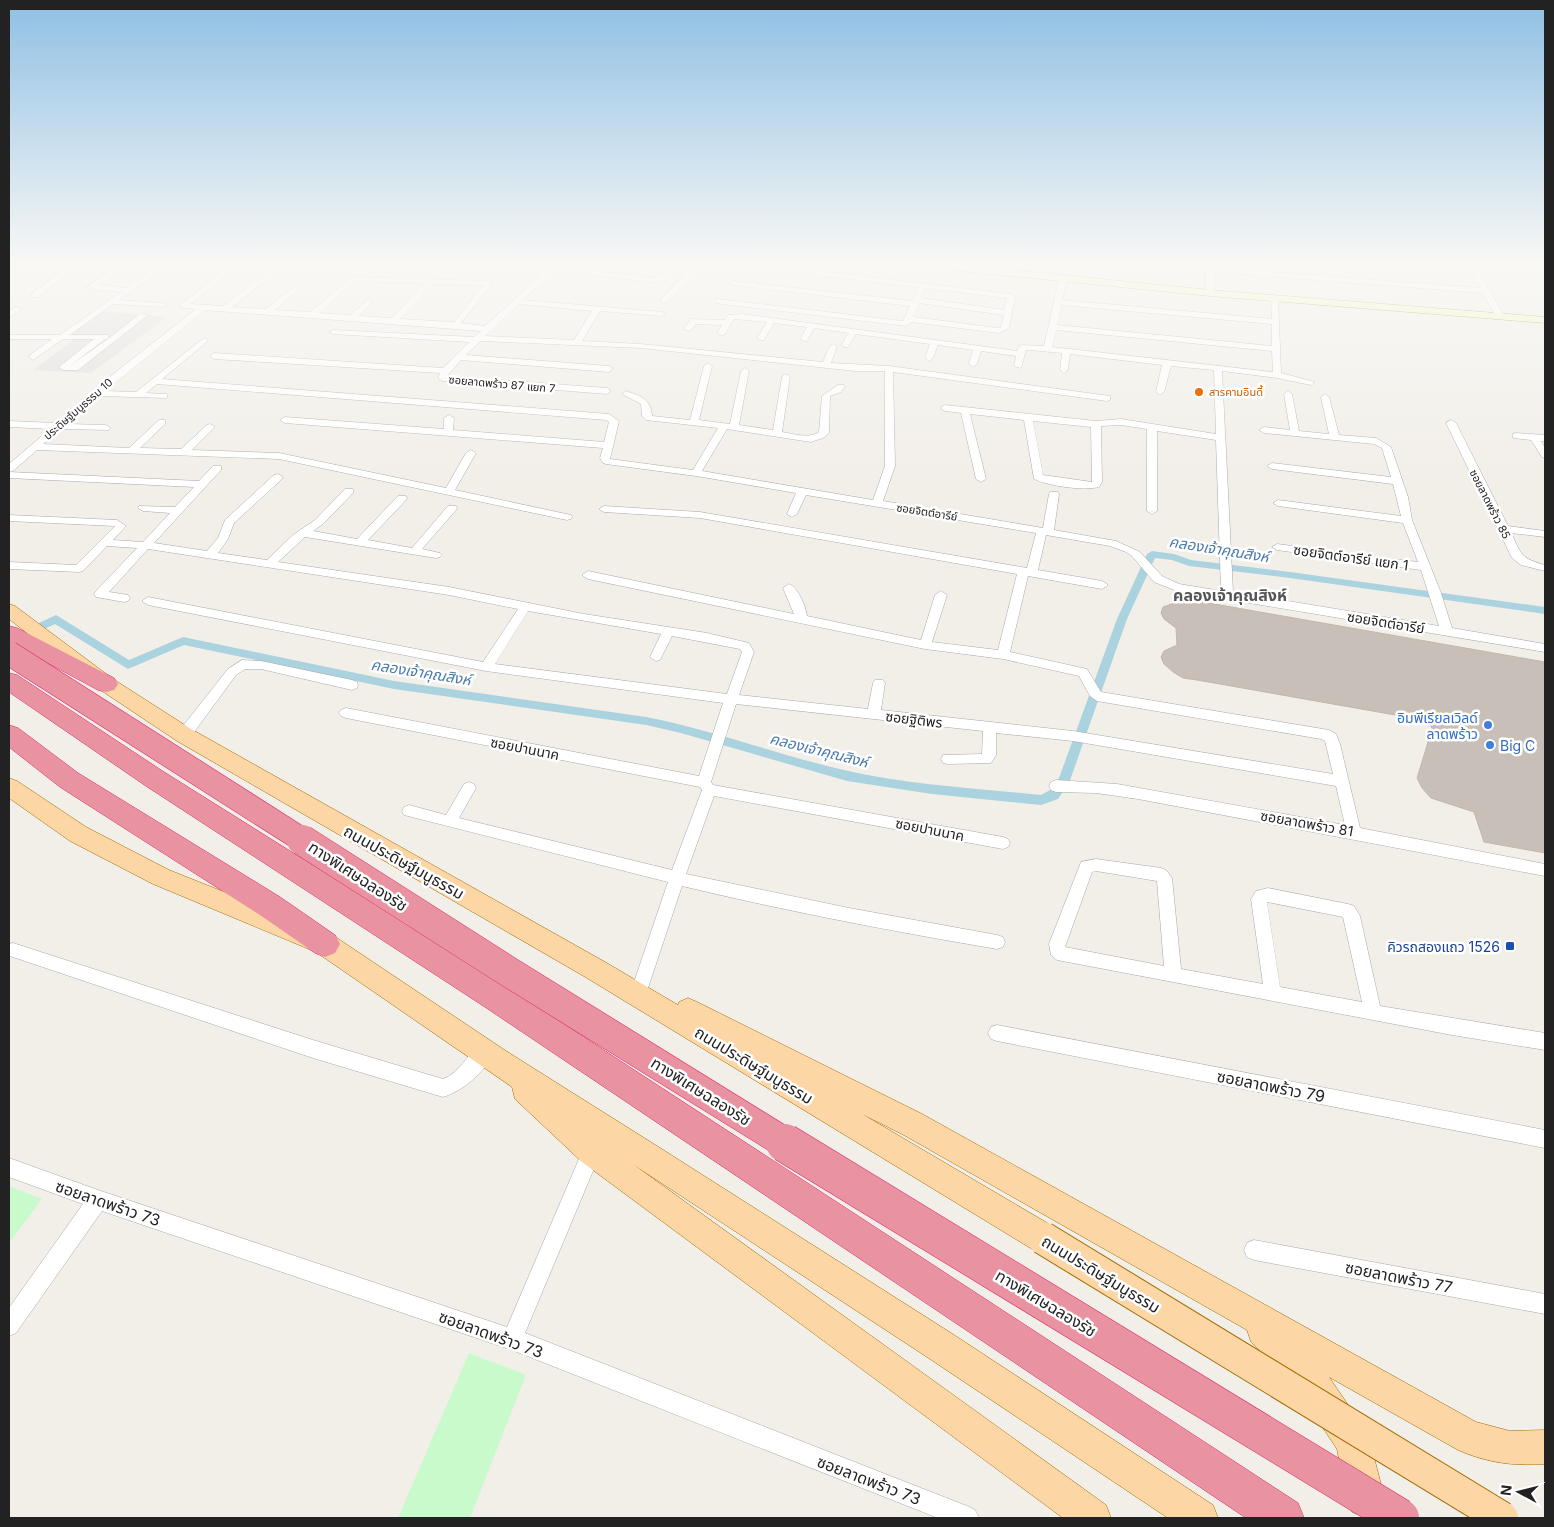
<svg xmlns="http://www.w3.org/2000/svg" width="1554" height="1527" viewBox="0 0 1554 1527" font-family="Inter,'Noto Sans Thai',sans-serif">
<rect width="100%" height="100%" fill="#f2efe9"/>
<polygon fill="#e0dfdf" points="101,311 167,317 91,373 33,370 76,338 64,336"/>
<g fill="#c8facc">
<polygon points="9,1186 42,1199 9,1243"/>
<polygon points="469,1353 526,1375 470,1518 398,1518"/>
</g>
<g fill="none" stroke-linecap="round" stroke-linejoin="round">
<path fill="#aad3df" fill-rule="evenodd" d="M1152,551L1174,554L1191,560L1290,572L1545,607V614L1290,578L1189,566L1172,560L1155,558L1127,619L1069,783L1058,799L1041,805L932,794L847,781L681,733L646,725L394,689L184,645L128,669L55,624L9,645V637L56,615L129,660L183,637L394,681L646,717C713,730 778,755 844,770C906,785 977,788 1041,795L1052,789L1059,778L1117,619L1147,554Z"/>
</g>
<polygon fill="#c7bfb8" stroke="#c4b6ab" points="1180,598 1545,662 1545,853 1484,842 1474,812 1431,798 1422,788 1417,778 1432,729 1429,721 1197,680 1183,678 1173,672 1164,664 1161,657 1164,651 1177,645 1176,628 1164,619 1161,613 1163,607 1180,601"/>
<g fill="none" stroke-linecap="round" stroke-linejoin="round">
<defs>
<g id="street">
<polygon points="72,264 81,264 38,297 32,297 32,293"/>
<path d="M120,264H129L98,285L126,288L160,264H169L119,300L163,303L167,305L163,307L113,304L70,335H108V339L141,313L148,315L78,370H63L59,367L94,339H63L33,360L29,357L30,355L52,339H9V335H60L121,292L91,289L87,287ZM105,339H108L71,365Z"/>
<path d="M505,264L552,267L555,264H563L559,267L652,278L662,276L669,268H675V272L667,280L652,282L555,271L523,300L662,312L666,314L662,316L600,311L582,341L641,344L823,362L829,347L833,344L837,347L831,363L889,366L1110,396V400L1107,401L893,372L895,466L883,501L1043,528L1049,494L1050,492H1058L1059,494L1054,530L1116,541L1140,552L1162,576L1179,584L1221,591L1216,440L1157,431V511L1152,514L1147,511V429L1121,425L1101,426L1102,482L1099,487C1083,491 1049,486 1034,479L1024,420L970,414L986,479L981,482L976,479L961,413L945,411L940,408L945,405L1096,421L1121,419L1216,434L1214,370L1171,366L1164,392L1160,395L1156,392L1162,365L1070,354L1068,370L1064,373L1060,370L1062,353L1030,350H1026L1021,368L1014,366L1016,356L981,351L977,364L973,367L969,364L973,350L938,345L933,358L929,361L925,358L930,344L856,334L848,347H845L841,345L849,333L814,328L807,341H804L800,339L807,327L774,323L764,340H761L757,338L767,322L734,319L724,335H721L717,333L722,325L696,324L690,331L683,329L691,319L725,320L728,315L742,314L1017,351L1019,346L1022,345L1044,346L1059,280L1063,278L1067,280L1062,300L1272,319L1271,299L1278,297L1281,373L1315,382L1311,385L1277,378L1222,371L1233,592L1439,626L1421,570L1277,550L1272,547L1277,544L1418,562L1403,523L1278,506L1273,503L1278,500L1401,516L1393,484L1272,469L1267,466L1272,463L1391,477L1382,448L1374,444L1264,433L1259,430L1264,427L1290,430L1284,394L1288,391L1292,394L1299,431L1329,434L1321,397L1325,394L1329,397L1339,435L1376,438L1391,447L1408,497L1412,520L1441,593L1452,628L1545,644V652L1177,591L1154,582L1132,556L1126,552L1110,546L1046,535L1038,570L1102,581L1108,585L1102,589L1028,576L1010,652L1087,669L1101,692L1329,730L1336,734L1340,744L1360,828L1545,864V876L1138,799L1096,793L1056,792L1051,790L1049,786L1051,782L1056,780L1117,784L1345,825L1336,786L1073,741L996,733V755L991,763L948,764L943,763L941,759L943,755L982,754L983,731L736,704L711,782L713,785L1003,837L1008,839L1010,843L1008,847L1003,849L714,796L686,874L849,908L997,935L1003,937L1005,942L1003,947L997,949C891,931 786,911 682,886L646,994L640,996L634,994L632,988L668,882L404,815L402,811L404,807L409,805L446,815L464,784L469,782L474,784L476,788L459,818L672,870L702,790L700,787L346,718L341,716L339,713L341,710L346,708L699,776L723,703L486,671L148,605L142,601L148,597L483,662L518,609L449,595L148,549L109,592L128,595L130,598L128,601L124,602L96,597L94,594L96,591L137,548L107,546L83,571L79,572L9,569V562L76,565L115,526L9,521V515L117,520L126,526L113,540L143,542L170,513L143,511L138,508L139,506L175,507L194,487L9,478V472L199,481L213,466H221V470L154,543L207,551L218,538L225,520L274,475L278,474L283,477L282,479L234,523L228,539L218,553L267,560L293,535L315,520L345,489H353V493L323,524L313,531L357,539L398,496H406L407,498L406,500L368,540L412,548L448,506H456L457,508L456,510L422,549L440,553L442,555L440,557L436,558L305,537L278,562L449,587L584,614L707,633L749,643L754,652L739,695L868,709L873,683L875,680H883L885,683L881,710L1073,731L1333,774L1325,741L1321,739L1097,701L1090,696L1079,676L1003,659L925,649L588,579L582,575L588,571L794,614L783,588L789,584C798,587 806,607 807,616L921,640L935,595L941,591L947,595L932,642L998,650L1017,574L700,518L604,512L599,509L604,506L700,512L1027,568L1036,533L806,495L797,514L792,517L787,514L796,493L696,476L606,464L603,463L600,458L603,448L285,423L280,420L285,417L444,429V418L449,415L454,418L453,430L604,442L609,422L606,420L157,384L146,393L167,394V398L99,396L67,424L106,425L111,428L109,430L61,429L43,444L129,448L159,420H165V424L140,448L181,449L207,425L210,424L215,427L192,450L279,453L446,488L466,453L471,450L476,453L455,490L571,515L572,517L571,519L567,520L279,459L37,450L13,471L9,472V464L50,429L9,427V421L56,423L117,371L196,309L183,308L179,306L226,269L233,271L190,304L223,306L268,272L272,274L271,276L232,307L266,309L296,285H299V289L275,310L310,312L352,277L487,281L492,284L461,323L485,326L547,270ZM354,281L424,283L392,318L359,316L373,301L369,299L350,315L319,313ZM432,284L483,285L454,322L400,319ZM519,304L592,311L574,340L485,336ZM1061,305L1272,324V346L1057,325ZM205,310L481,331L474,337L333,330L329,332L333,334L469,342L443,368L214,353L210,356L214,359L440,373L438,378L442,381L607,394L611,391L607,388L447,376L461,360L609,372L613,369L609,366L466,355L481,341L641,348L855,371H885V466L873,500L702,471L727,429L811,442L823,438L829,433L830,396L841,392L845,387L844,385H838L822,396L819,432C809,439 794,434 782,432L790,377L786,374L782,377L773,430L739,425L749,371L745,368L741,371L730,424L699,420L712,366L708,363L704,366L690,420L652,416C651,399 641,396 626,391L622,394L641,404L642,416L646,420L718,428L693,470L610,459L619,421L609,414L162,379L207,342L208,340L204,338L136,392L105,391ZM1056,330L1272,351L1273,372L1052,347ZM1033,421L1091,427L1092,482L1043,475ZM528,611L661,634L650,657L656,661L660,660L672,636L740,649L742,652L727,694L495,664Z"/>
<polygon points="695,264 703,264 668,302 662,302 662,298"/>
<path d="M734,264H758L1011,294L1015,296L1009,328L999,333L911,322L906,326L715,303V299H718L903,321L910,306L733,285L729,283L733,281L912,301L918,287L738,266ZM925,288L1007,298L1004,310L921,298ZM919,303L1004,315L1001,327L998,328L913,317Z"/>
<polygon points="1001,264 1009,264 1006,275 999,273"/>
<polygon points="1137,264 1206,267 1206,264 1214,264 1214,268 1481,288 1471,271 1404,266 1400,264 1469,266 1467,264 1475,264 1504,316 1497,318 1483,293 1214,272 1214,293 1210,295 1206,293 1206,271 1141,266"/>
<polygon points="15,307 22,309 9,317 9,312"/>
<path d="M1451,420L1456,423L1508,526L1545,531V537L1511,533C1522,555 1520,558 1545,565V571L1521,565L1512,558L1446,423Z"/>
<polygon points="1516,433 1545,435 1545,441 1541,441 1545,448 1545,458 1542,457 1531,440 1513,438 1513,434"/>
<polygon points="242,660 261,661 352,680 357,682 358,685 357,688 352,690 261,669 245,669 236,675 189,739 179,739 177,735 179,731 228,669"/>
<path d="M1096,859L1161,868L1166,870L1172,878L1181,969L1263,984L1251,899L1256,891L1268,888L1348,904L1354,906L1360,916L1380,1006L1545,1033V1050L1452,1035L1057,960L1051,955L1049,944L1081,862ZM1096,871L1157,881L1164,966L1065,947L1092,872ZM1267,902L1343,917L1362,1002L1280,987Z"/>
<path d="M13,943L313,1040L443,1079C461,1073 467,1051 484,1044L490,1047L493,1053C485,1072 463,1091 443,1097L313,1058L13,957L9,956V944Z"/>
<polygon points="997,1025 1545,1130 1545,1148 997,1041 991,1039 988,1033 991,1027"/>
<polygon points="592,1143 599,1145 601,1152 525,1333 967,1506 975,1510 979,1518 938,1518 512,1350 102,1211 16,1333 9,1336 9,1308 83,1204 9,1177 9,1158 98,1190 507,1327 585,1145"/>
<polygon points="1254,1240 1545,1294 1545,1314 1254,1260 1247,1257 1244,1250 1247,1243"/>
</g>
<polygon id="secondary" points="915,264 952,264 1210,290 1545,317 1545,323 1210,296 920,267"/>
<g id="primary">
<path d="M9,604L15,606L113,679L191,729L605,962L678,1005L679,1002L688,998L697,1002L922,1114L1476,1422L1510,1431L1545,1430V1464C1513,1466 1488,1463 1458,1450L1329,1377L1365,1430L1370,1442L1383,1492V1499L1378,1512L1365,1517L1352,1512L1347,1499L1337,1449L1293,1383L1251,1342L1247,1330L902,1134L862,1114L1054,1227L1058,1238L1054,1249L1043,1253L1032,1249L587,978L177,741L99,689L9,619Z"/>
<polygon points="9,778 17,781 86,827 169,870 334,936 506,1051 668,1153 951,1333 1213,1505 1218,1518 1168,1518 927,1357 634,1165 1106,1505 1111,1518 1063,1518 582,1162 515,1099 512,1087 316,952 153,884 70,841 9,798"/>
</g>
<g id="highway">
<polygon points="9,626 17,628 114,678 118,684 114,690 106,692 98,690 9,642"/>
<polygon points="9,673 17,675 164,772 507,987 1298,1503 1304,1518 1246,1518 485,1007 146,786 9,692"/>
<polygon points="9,725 18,728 78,773 280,897 335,935 340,944 335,953 325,957 315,953 260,915 60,787 9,747"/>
</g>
</defs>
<use href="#street" stroke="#a9a9a9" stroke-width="1"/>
<use href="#secondary" stroke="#707d05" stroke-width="1"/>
<use href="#primary" stroke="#a06b00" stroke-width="1"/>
<use href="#highway" stroke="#dc2a67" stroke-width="1"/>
<use href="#street" fill="#fff" fill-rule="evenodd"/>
<use href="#secondary" fill="#f7fabf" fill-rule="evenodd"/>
<use href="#primary" fill="#fcd6a4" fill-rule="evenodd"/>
<use href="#highway" fill="#e892a2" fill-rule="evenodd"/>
<defs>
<polyline id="primary-bridge" points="1043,1238 1502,1518"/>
<polyline id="highway-bridge-far2" points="9,653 304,841"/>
<polyline id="highway-bridge-far1" points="302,840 509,972 787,1144"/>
<polyline id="highway-bridge" points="785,1143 1400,1518"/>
</defs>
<use href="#primary-bridge" stroke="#a06b00" stroke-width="34" stroke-linecap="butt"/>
<use href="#highway-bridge-far2" stroke="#dc2a67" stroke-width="25" stroke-linecap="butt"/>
<use href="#highway-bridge-far1" stroke="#dc2a67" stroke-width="31" stroke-linecap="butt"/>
<use href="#highway-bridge" stroke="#dc2a67" stroke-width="39" stroke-linecap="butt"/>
<use href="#primary-bridge" stroke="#fcd6a4" stroke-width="32"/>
<use href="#highway-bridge-far2" stroke="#e892a2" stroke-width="24"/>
<use href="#highway-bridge-far1" stroke="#e892a2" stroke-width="30"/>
<use href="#highway-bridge" stroke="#e892a2" stroke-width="38"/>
</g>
<linearGradient id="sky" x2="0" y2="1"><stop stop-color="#8fc0e4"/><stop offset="0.55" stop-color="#f9f8f5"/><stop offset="1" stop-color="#f9f8f5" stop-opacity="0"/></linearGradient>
<rect width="1554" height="478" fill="url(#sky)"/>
<circle fill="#e8710a" stroke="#fff" stroke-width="2" cx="1199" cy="392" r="5"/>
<g fill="#3f7fe0" stroke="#fff" stroke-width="2">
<circle cx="1488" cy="725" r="5"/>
<circle cx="1490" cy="745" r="5"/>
</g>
<rect fill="#1a4fb4" stroke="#fff" stroke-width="2" x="1505" y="941" width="10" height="10" rx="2.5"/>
<g text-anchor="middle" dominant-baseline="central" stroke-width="5" stroke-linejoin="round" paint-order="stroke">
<g font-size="11" fill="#222" stroke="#fff">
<text transform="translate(502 384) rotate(5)">ซอยลาดพร้าว 87 แยก 7</text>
<text transform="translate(78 409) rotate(-41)">ประดิษฐ์มนูธรรม 10</text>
<text transform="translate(1490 504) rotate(63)">ซอยลาดพร้าว 85</text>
<text transform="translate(927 512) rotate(9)">ซอยจิตต์อารีย์</text>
</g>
<g font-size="11" fill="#c56008" stroke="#fff" text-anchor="start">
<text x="1209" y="392">สารคามอินดี้</text>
</g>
<g font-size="14" fill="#222" stroke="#fff">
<text transform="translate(1351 557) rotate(8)">ซอยจิตต์อารีย์ แยก 1</text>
<text transform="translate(1386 622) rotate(9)">ซอยจิตต์อารีย์</text>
<text transform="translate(914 719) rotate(7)">ซอยฐิติพร</text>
<text transform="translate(525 748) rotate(11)">ซอยปานนาค</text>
<text transform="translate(1307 823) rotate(10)">ซอยลาดพร้าว 81</text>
<text transform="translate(930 829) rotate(11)">ซอยปานนาค</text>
</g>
<g font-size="14" fill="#366cbe" stroke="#fff" text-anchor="end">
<text x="1478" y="717">อิมพีเรียลเวิลด์<tspan x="1478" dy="16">ลาดพร้าว</tspan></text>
<text x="1500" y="745" text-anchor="start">Big C</text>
</g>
<g font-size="14" fill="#164399" stroke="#fff" text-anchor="end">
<text x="1500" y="946">คิวรถสองแถว 1526</text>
</g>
<g font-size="15" font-style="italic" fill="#4a7aab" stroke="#fff">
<text transform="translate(1219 549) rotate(9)">คลองเจ้าคุณสิงห์</text>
<text transform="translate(421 672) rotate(9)">คลองเจ้าคุณสิงห์</text>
<text transform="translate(819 750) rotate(14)">คลองเจ้าคุณสิงห์</text>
</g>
<g font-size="16" font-weight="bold" fill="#555" stroke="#fff">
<text x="1230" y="595">คลองเจ้าคุณสิงห์</text>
</g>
<g font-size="16" fill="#222" stroke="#fff">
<text transform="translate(404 862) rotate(29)">ถนนประดิษฐ์มนูธรรม</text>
<text transform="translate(358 876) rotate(33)">ทางพิเศษฉลองรัช</text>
<text transform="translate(754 1065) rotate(31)">ถนนประดิษฐ์มนูธรรม</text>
<text transform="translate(1271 1086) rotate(11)">ซอยลาดพร้าว 79</text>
<text transform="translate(701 1091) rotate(32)">ทางพิเศษฉลองรัช</text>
<text transform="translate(108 1203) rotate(19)">ซอยลาดพร้าว 73</text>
<text transform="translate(1101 1274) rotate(31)">ถนนประดิษฐ์มนูธรรม</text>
<text transform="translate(1399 1277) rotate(11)">ซอยลาดพร้าว 77</text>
<text transform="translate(1046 1303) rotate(31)">ทางพิเศษฉลองรัช</text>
<text transform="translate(491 1334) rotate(20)">ซอยลาดพร้าว 73</text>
<text transform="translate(869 1480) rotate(21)">ซอยลาดพร้าว 73</text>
</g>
</g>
<rect width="1554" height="1527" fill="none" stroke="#222222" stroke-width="20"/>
<g transform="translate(1519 1492) rotate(277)" stroke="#ffffff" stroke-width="4" paint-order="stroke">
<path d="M0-4L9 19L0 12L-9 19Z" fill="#222222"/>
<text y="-8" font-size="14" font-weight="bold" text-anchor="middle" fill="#222222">N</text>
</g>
</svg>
